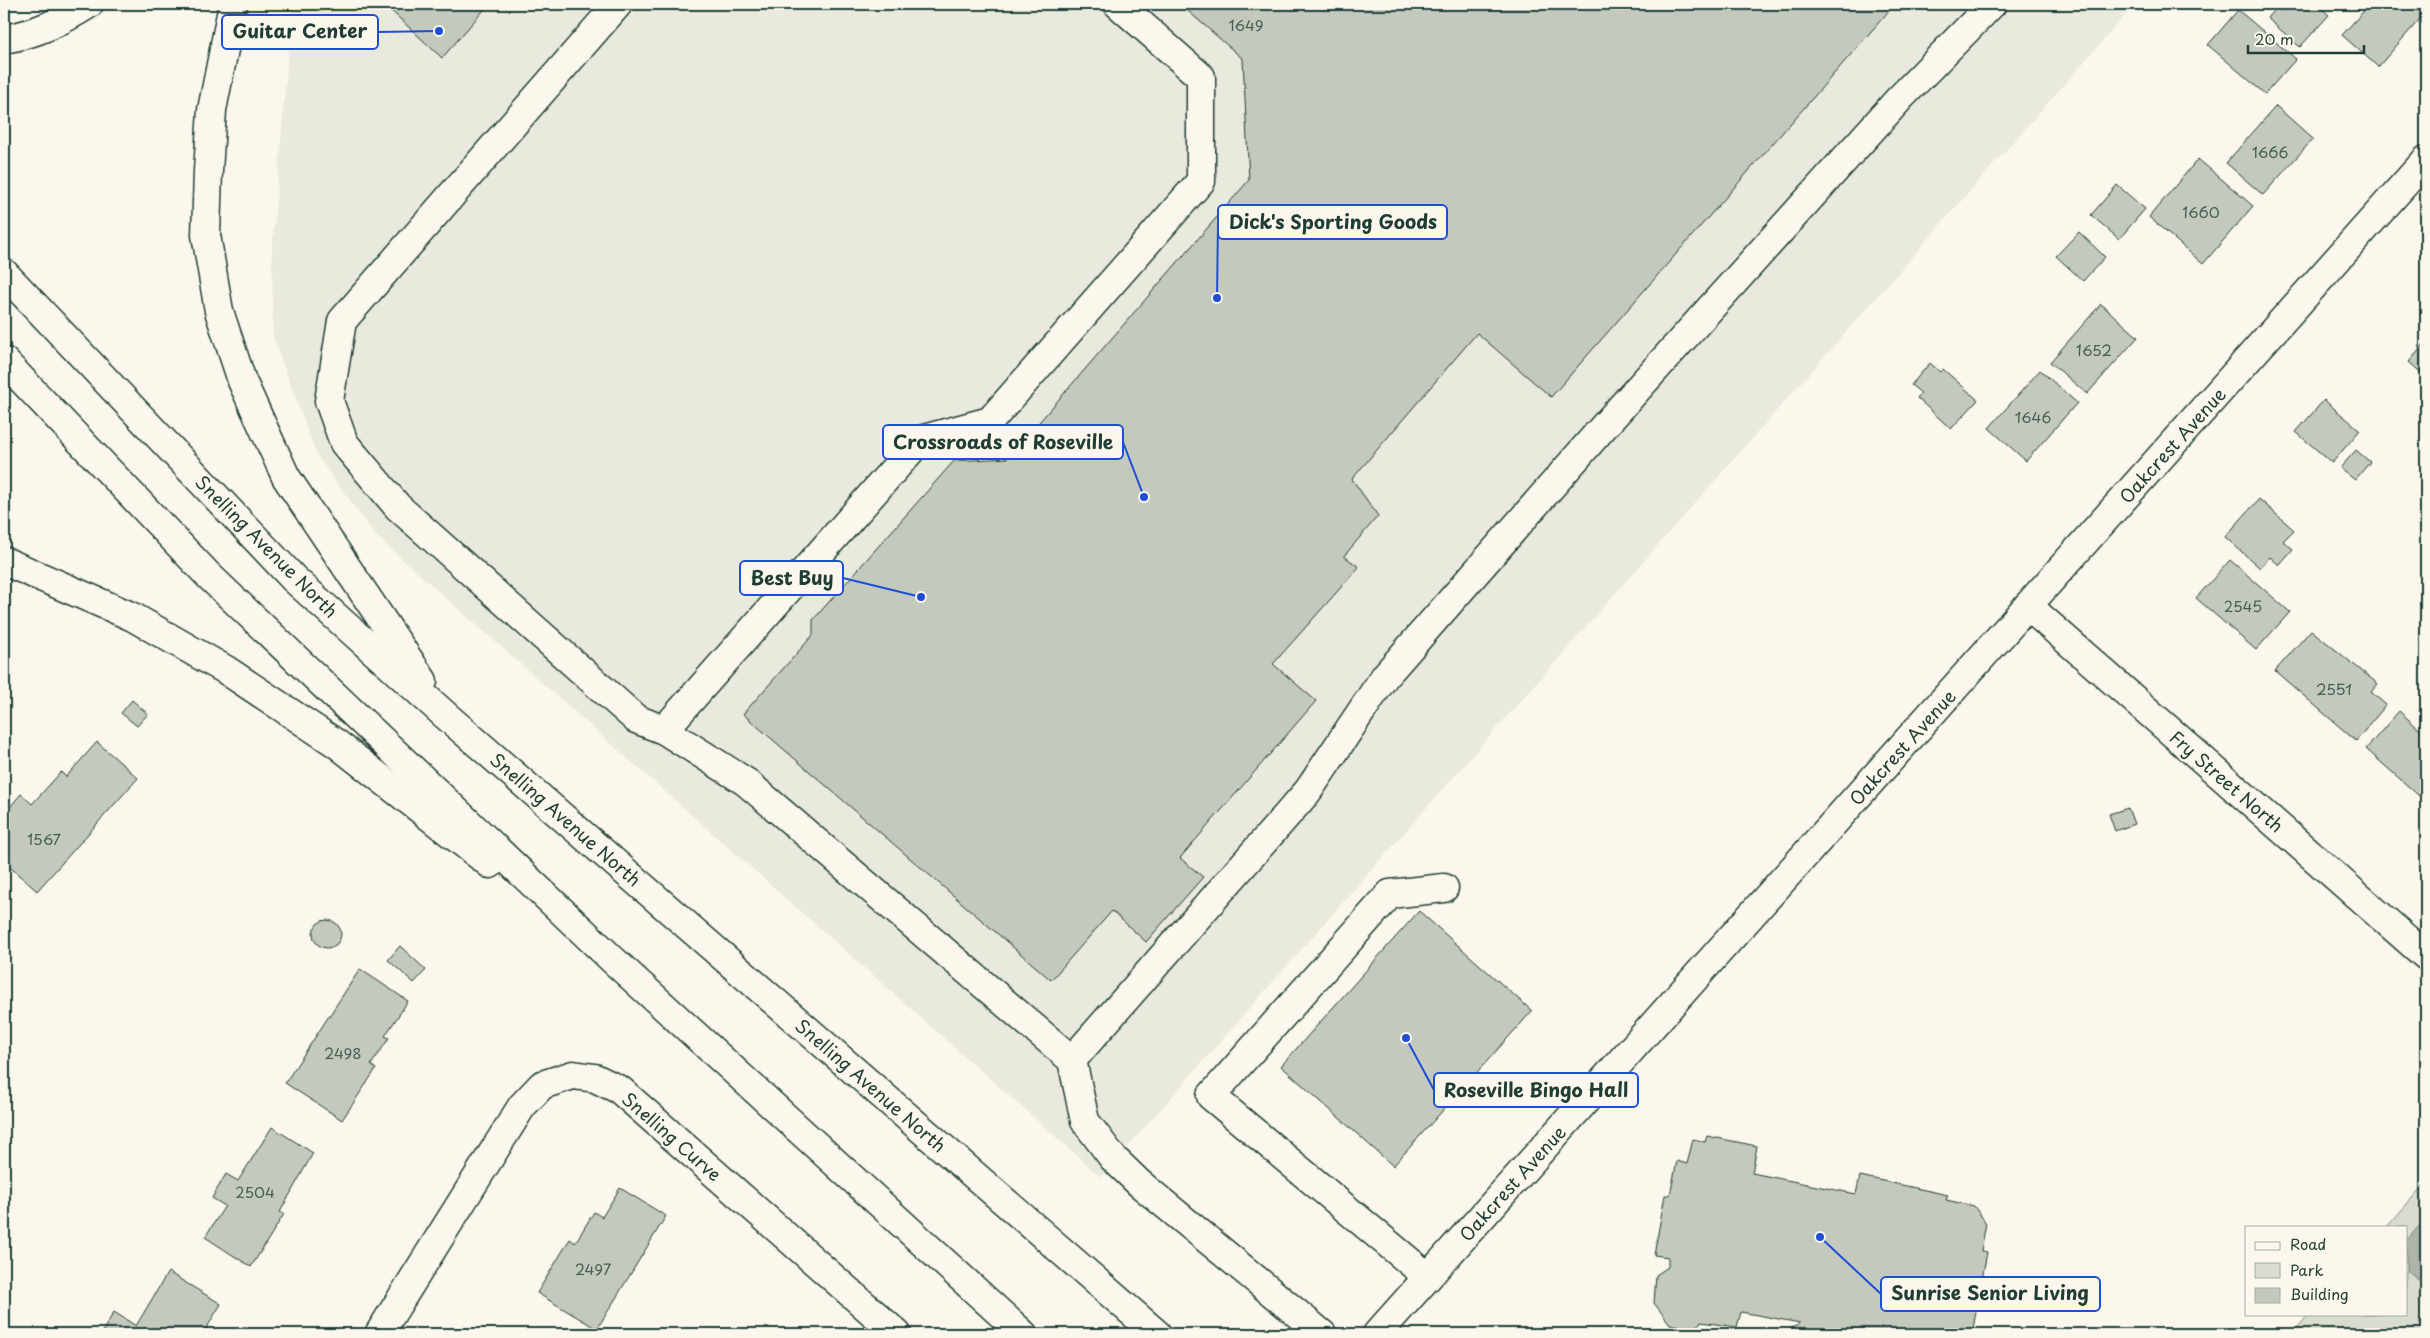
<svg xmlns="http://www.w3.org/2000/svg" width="2430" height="1338" viewBox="0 0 2430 1338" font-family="'Playpen Sans',sans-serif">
<rect width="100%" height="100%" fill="#fbf7ec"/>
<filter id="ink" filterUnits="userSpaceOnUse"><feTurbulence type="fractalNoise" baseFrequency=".02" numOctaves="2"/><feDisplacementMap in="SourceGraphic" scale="10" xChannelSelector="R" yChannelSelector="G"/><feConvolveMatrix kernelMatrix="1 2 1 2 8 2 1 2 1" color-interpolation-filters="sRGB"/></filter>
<g filter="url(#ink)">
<polygon fill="#eae9de" points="292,4 2135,4 1101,1177 376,536 317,456 273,337 272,251"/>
<polygon fill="#dbdcd1" stroke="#7d8c82" points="2426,1182 2426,1334 2292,1334 2309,1314 2406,1314 2406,1227 2387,1227"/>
<polygon fill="#adb4aa" stroke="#74847b" points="2426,1218 2426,1287 2406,1270 2406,1241"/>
<g fill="#c4c9be" stroke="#1f3d34">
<polygon points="384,4 489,4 442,58"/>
<polygon points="1180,4 1895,4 1551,397 1477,333 1352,479 1378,516 1344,556 1359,567 1273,664 1316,701 1180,858 1203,877 1146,942 1112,911 1051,980 743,714 813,635 813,620 954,461 1008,458 1249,180 1243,59"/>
<polygon points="2279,4 2317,4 2329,15 2300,47 2267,18"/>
<polygon points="2370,4 2424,4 2426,6 2426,12 2378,67 2342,35"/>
<polygon points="2238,10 2296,59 2265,94 2208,45"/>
<polygon points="2276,106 2313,139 2263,195 2226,163"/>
<polygon points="2198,159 2253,206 2203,264 2149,217"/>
<polygon points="2117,185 2145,209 2119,239 2091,215"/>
<polygon points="2079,232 2105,257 2083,281 2056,256"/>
<polygon points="2101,304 2138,337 2087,394 2050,362"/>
<polygon points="2426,342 2426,377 2409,362"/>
<polygon points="1930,363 1940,372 1943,369 1978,400 1951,429 1917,398 1921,393 1911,385"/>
<polygon points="2040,370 2077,403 2026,461 1989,428"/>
<polygon points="2324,400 2360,430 2332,463 2296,432"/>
<polygon points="2356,450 2370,462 2355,480 2340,468"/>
<polygon points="2259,499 2294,530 2283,541 2293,549 2279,565 2270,557 2260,568 2225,537"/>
<polygon points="2230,560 2290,612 2256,650 2196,598"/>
<polygon points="2311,630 2378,684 2371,692 2386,705 2356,741 2275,671"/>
<polygon points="132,700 148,714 137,726 121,713"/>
<polygon points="2399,711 2426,735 2426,802 2366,749"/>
<polygon points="97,742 138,778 37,891 4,862 4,814 21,794 32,804 61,772 66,777"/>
<polygon points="2128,808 2134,824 2115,831 2109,814"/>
<polygon points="1419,911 1532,1011 1393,1166 1281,1066"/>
<circle cx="327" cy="934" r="14"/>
<polygon points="400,946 426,970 414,983 388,960"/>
<polygon points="360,969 408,1001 385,1036 389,1038 371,1065 376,1069 342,1120 285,1083"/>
<polygon points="272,1127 313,1153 280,1212 284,1214 251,1267 205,1237 225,1206 212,1198 226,1174 238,1181"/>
<polygon points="1707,1136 1757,1146 1752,1173 1856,1194 1860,1176 1948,1195 1946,1200 1974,1206 1986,1223 1981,1251 1987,1252 1972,1334 1784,1334 1800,1323 1741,1312 1737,1327 1701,1322 1693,1329 1670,1324 1654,1303 1656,1275 1668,1267 1668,1257 1654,1255 1665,1195 1670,1195 1677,1161 1687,1164 1693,1139 1705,1142"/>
<polygon points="620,1188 666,1216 597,1329 537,1293 570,1239 575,1243 594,1212 602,1217"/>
<polygon points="168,1272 221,1304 203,1334 101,1334 114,1312 136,1326"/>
</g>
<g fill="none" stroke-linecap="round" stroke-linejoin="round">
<defs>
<g id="minor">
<polyline points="618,4 342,321 329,401 344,443 398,507 636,719 664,730 746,782 1072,1060 1085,1121 1113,1158 1139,1183 1322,1334"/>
<polyline points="2028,606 2426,956"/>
<polyline points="664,730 920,440 990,421 1201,181 1201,77 1118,4"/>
<polyline points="1072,1060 1308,791 1385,676 1606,424 1900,98 1992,4"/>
<polyline points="1428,1277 1211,1096 1390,894 1444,888"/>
<polyline points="379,1334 522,1106 542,1085 573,1075 595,1078 620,1090 897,1334"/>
<polyline points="1377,1334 2426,160"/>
</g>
<g id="highway">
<polyline points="233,4 212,110 208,171 206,235 219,311 242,381 286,477 423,681"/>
<path d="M4,39C36,34 62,21 89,4"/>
<polyline points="4,273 294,579 444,714 1157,1334"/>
<polyline points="4,361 208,575 613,960 1023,1334"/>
<polyline points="4,561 133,617 226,670 337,744 490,864"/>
</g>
</defs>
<use href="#minor" stroke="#1f3d34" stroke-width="31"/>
<use href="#highway" stroke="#1f3d34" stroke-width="31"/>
<use href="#minor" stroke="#fbf7ec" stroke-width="28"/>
<use href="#highway" stroke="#fbf7ec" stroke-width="28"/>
</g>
</g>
<g text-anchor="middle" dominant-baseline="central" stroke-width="4.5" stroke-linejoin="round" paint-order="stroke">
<g font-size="15" fill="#486056">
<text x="1246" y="24">1649</text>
<text x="2270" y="151">1666</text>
<text x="2201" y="211">1660</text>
<text x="2094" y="349">1652</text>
<text x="2033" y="416">1646</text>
<text x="2243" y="605">2545</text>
<text x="2334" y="688">2551</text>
<text x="44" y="838">1567</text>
<text x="343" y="1052">2498</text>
<text x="255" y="1191">2504</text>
<text x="593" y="1268">2497</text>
</g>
<g font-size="18" fill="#1f3d34" stroke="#fbf7ec">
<text transform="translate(2172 445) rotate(-48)">Oakcrest Avenue</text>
<text transform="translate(267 546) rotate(45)">Snelling Avenue North</text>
<text transform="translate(1902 747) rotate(-48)">Oakcrest Avenue</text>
<text transform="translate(2227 781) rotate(41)">Fry Street North</text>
<text transform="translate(566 819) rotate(41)">Snelling Avenue North</text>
<text transform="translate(871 1085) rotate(41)">Snelling Avenue North</text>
<text transform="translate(672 1136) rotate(41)">Snelling Curve</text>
<text transform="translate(1512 1183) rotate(-48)">Oakcrest Avenue</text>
</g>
</g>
<path fill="none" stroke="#1d4ed8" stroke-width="2" d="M439 31L378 32M1217 298L1218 222M1144 497L1123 442M921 597L843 578M1406 1038L1434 1090M1820 1237L1881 1294"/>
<g fill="#1d4ed8" stroke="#fbf7ec" stroke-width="2">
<circle cx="439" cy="31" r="5"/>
<circle cx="1217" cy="298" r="5"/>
<circle cx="1144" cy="497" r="5"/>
<circle cx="921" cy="597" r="5"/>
<circle cx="1406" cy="1038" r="5"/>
<circle cx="1820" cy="1237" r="5"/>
</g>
<g fill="#fbf7ec" stroke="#1d4ed8" stroke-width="2">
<rect x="222" y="15" width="156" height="34" rx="5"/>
<rect x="1218" y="205" width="229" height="34" rx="5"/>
<rect x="883" y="425" width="240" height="34" rx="5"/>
<rect x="740" y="561" width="103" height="34" rx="5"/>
<rect x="1434" y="1073" width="204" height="34" rx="5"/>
<rect x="1881" y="1277" width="219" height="34" rx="5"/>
</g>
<g font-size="19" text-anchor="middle" font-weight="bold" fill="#1f3d34">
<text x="300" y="38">Guitar Center</text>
<text x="1333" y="229">Dick's Sporting Goods</text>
<text x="1003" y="449">Crossroads of Roseville</text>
<text x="792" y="585">Best Buy</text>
<text x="1536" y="1097">Roseville Bingo Hall</text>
<text x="1990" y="1300">Sunrise Senior Living</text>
</g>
<rect width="2430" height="1338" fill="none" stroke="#fbf7ec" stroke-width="20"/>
<rect x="10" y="10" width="2410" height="1318" fill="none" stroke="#1f3d34" stroke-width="2" filter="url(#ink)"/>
<rect x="2245" y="1226" width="162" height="90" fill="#fbf7ec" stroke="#a3ada2"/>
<rect x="2255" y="1242" width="25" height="8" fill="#fbf7ec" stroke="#a3ada2"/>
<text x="2290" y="1250" font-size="15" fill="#1f3d34">Road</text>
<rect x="2255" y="1263" width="25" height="15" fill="#dbdcd1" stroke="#a3ada2"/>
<text x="2290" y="1276" font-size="15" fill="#1f3d34">Park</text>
<rect x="2255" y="1288" width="25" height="15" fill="#c4c9be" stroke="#a3ada2"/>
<text x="2290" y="1300" font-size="15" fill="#1f3d34">Building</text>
<path d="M2248 45v8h116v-8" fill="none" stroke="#1f3d34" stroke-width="2.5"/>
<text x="2255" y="45" font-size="15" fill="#1f3d34" stroke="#fbf7ec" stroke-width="4" paint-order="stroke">20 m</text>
</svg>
